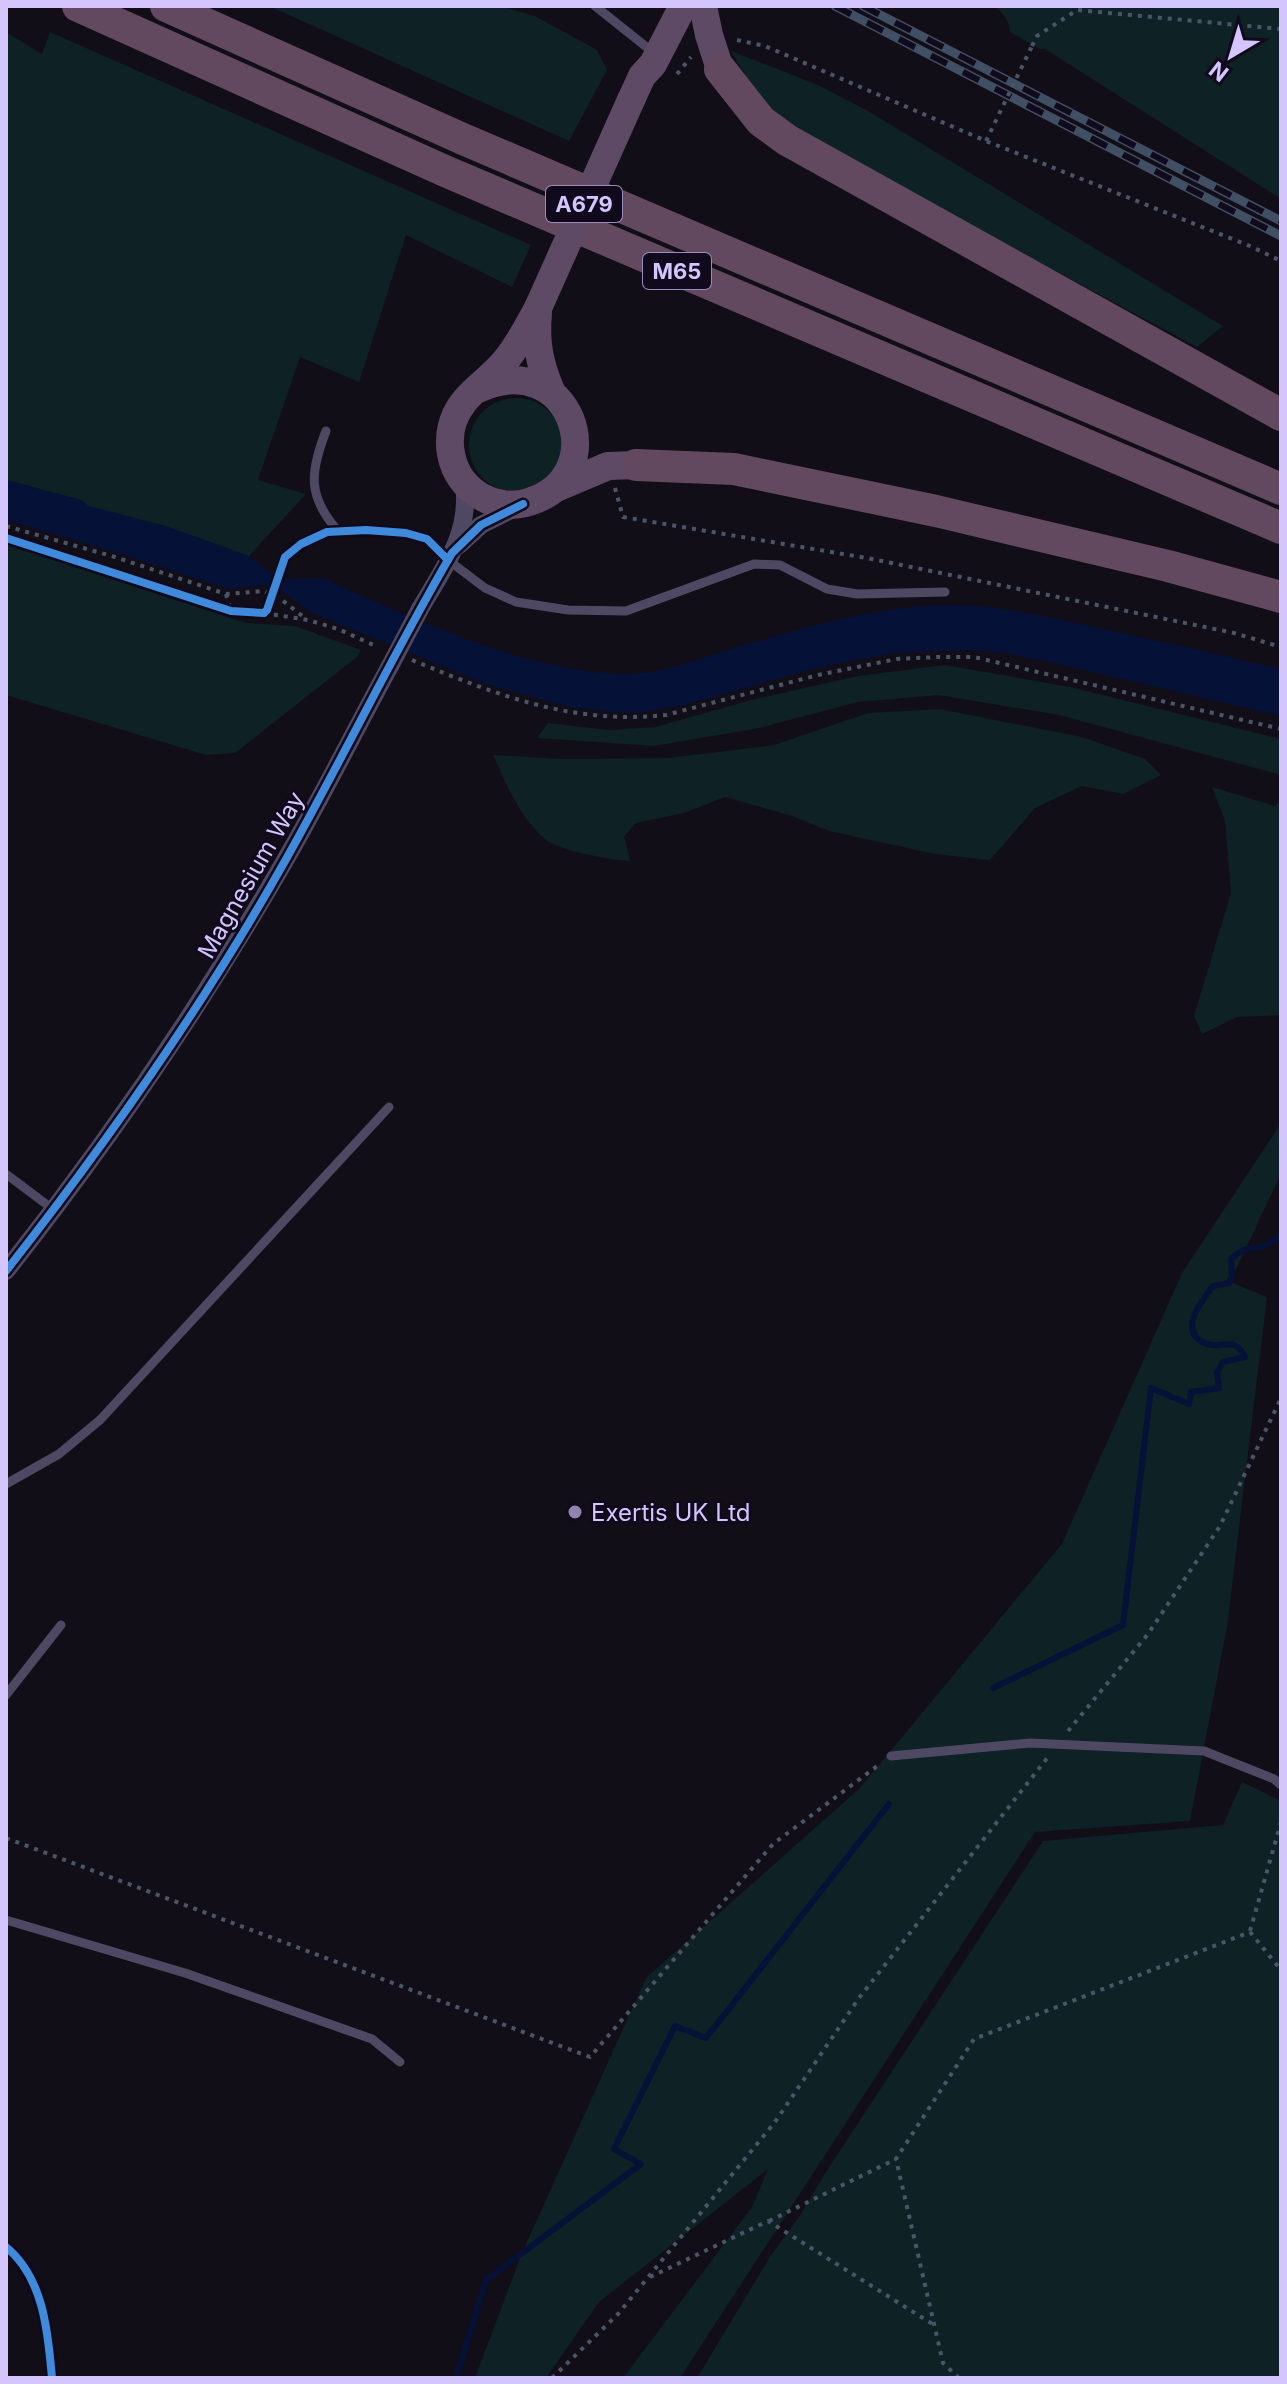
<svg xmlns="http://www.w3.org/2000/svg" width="1287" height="2384" viewBox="0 0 1287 2384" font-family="Inter,sans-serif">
<rect width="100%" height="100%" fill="#110e18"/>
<g fill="#0e2125">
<polygon points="269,6 499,6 535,16 597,50 607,70 569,141"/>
<path d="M993,6H1281V199L1045,49H1040L1010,32C1009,20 1003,12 993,6Z"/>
<polygon points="6,32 42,54 50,32 531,245 512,287 406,235 359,382 300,357 258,480 306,494 249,556 165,526 88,506 81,500 6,480"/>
<polygon points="731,51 818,85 868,111 1223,326 1197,347 855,163 779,119 753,89"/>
<circle cx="516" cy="445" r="47"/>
<polygon points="6,544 246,623 295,626 361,650 357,657 235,753 206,755 6,695"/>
<polygon points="945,665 1070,687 1281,739 1281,775 1059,715 939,695 858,702 759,728 654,746 537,738 548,723 609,730 655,727 755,699 858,676"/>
<path d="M940,709L1082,737L1145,759L1161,775L1123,794L1082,786L1035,808L990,860L935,854L829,831L792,816L725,797L684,813L636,823L624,837L630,861C611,860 560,851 546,840C520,818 507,786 493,755L562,759L669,758L774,745L868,713Z"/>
<polygon points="1212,787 1275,806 1281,800 1281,1015 1237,1017 1202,1034 1194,1016 1231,893 1225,821"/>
<polygon points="1281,1123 1281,1174 1230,1282 1267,1297 1227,1627 1190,1821 1035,1832 680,2378 623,2378 752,2207 768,2169 599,2302 546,2378 475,2378 522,2253 646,1978 859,1789 1062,1544 1182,1273"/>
<polygon points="1242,1782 1281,1801 1281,2378 697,2378 771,2255 799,2217 824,2175 1043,1841 1223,1825"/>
</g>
<path fill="#061137" d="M6,480L81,500L88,506L165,526L249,556L271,573L288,579L324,578L339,586C423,622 558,686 650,672C679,667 708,656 737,647C807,627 876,606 949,605C1000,605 1050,617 1098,628C1159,641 1220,655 1281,669V716L1054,663L1004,653L971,650L894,653L821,667L684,705L643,712H611L570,707L486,684L312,613L280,590L262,585L229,589L118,553L6,520Z"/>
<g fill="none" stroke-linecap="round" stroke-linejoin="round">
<g stroke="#061137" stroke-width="6">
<path d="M993,1688L1123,1625L1151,1388L1189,1404L1191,1392L1219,1388L1217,1373L1223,1362L1245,1357C1233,1334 1223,1350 1207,1344C1176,1332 1201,1302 1213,1286L1229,1283L1232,1276L1231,1259C1250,1240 1260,1256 1281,1234"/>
<polyline points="456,2378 486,2280 641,2164 614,2149 675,2026 706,2038 889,1804"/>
</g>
<g stroke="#4a5667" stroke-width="4" stroke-dasharray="4 6" stroke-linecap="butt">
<polyline points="737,40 765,46 986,141 1250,246 1281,261"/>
<polyline points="1032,46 1037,36 1077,10 1281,29"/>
<polyline points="677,74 691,57"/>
<polyline points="615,488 623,517 867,558 1234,633 1281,647"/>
<polyline points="6,526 115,557 226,594 264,591 282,600 305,618"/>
<polyline points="226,594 231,611"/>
<polyline points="264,613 308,620 338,629 378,647"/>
<path d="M412,660C497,695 572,725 666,715L818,675L897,659L938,657H974L1281,729"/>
<polyline points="1068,1731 1148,1634 1220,1526 1281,1398"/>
<polyline points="6,1838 590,2057 773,1844 880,1764"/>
<polyline points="1250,1931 1281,1822"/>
<polyline points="1250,1932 1281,1970"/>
<polyline points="769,2221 896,2159"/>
<polyline points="650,2277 768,2221 934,2325"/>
<polyline points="552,2378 618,2314 775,2122 859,1998 1048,1757"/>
<polyline points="959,2378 943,2363 896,2159 974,2039 1250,1932"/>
</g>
<g stroke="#4e4862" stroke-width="9">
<polyline points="595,6 654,53"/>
<path d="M326,431C310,472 307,496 338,531"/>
<polyline points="285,557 301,544 327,532 366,530 406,533 427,539 448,560 485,588 516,602 568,610 626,611 754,564 780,565 827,589 857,594 945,592"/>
<polyline points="6,1174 54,1210"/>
<polyline points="6,1484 59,1454 100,1420 389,1107"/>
<polyline points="6,1695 61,1625"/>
<polyline points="891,1756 1030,1743 1204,1751 1274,1779 1281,1785"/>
<polyline points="6,1920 185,1973 372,2039 400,2062"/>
</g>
<g stroke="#4e4862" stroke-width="18">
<polyline points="459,545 481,525 517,507"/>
<path d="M420,609C444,567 471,534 464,483"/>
<path d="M6,1271C108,1142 201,1006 283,864C321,799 354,732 390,666"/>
</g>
<g stroke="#5f4a66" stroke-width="28">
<polyline points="703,6 709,35 720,69"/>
<polyline points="631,100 642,76 653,64 683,6"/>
<path d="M538,313C535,343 540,366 552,393"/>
<path d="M476,390C571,344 615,476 529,502C514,507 496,505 482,497C448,479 440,433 463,403C475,387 494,376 506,360C519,344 528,326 538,308"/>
<polyline points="556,488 608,466 636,465"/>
</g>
<g stroke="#62495f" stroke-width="32">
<polyline points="78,6 445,171 1281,528"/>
<polyline points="166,6 463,139 1281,489"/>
<polyline points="720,69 761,121 787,140 1281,415"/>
<polyline points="636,465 734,469 936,511 1168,566 1281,597"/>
</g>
<defs>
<g id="rail">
<polyline points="835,6 1281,236"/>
<polyline points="863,6 1281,221"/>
</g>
</defs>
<use href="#rail" stroke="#404f63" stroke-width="9"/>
<use href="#rail" stroke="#100a1c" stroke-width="6" stroke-dasharray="18" stroke-linecap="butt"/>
<polyline stroke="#4a5667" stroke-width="4" stroke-dasharray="4 6" stroke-linecap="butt" points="986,141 1032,46"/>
<polyline stroke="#4e4862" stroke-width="18" points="390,666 420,609"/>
<polyline stroke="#5f4a66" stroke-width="28" points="538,308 631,100"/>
<defs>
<g id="cycleway">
<polyline points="6,538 231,611 264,613 267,610 285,557 301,544 327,532 366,530 406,533 427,539 448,560"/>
<path d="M6,1271C108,1141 204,1005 285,861C342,760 393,654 452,553L481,525L523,504"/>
<path d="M6,2247C44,2278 48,2333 52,2378"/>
</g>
</defs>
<use href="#cycleway" stroke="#100a1c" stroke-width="13"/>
<use href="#cycleway" stroke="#408adc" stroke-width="8"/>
</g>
<circle fill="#9085ae" stroke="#100a1c" stroke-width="3" cx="575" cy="1512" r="8"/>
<g text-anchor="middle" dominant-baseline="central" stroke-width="6" stroke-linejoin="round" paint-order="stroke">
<g fill="#100a1c" stroke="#998dbb" stroke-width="2">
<rect x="546" y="186" width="76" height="36" rx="6"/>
<rect x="643" y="253" width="68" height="36" rx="6"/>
</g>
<g font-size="22" font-weight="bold" fill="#d4c5ff">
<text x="584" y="204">A679</text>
<text x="677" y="271">M65</text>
</g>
<g font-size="24" fill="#d4c5ff" stroke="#100a1c">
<text transform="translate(251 875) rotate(-60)">Magnesium Way</text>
</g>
<g font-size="24" fill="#d4c5ff" stroke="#100a1c" text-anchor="start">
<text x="591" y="1512">Exertis UK Ltd</text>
</g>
</g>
<rect width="1287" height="2384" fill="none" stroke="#d4c5ff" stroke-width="16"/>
<g transform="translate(1231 56) rotate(218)" stroke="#100a1c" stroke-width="6" paint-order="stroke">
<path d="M0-6L14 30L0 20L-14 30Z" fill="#d4c5ff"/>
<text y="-12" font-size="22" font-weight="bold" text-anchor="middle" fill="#d4c5ff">N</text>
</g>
</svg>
